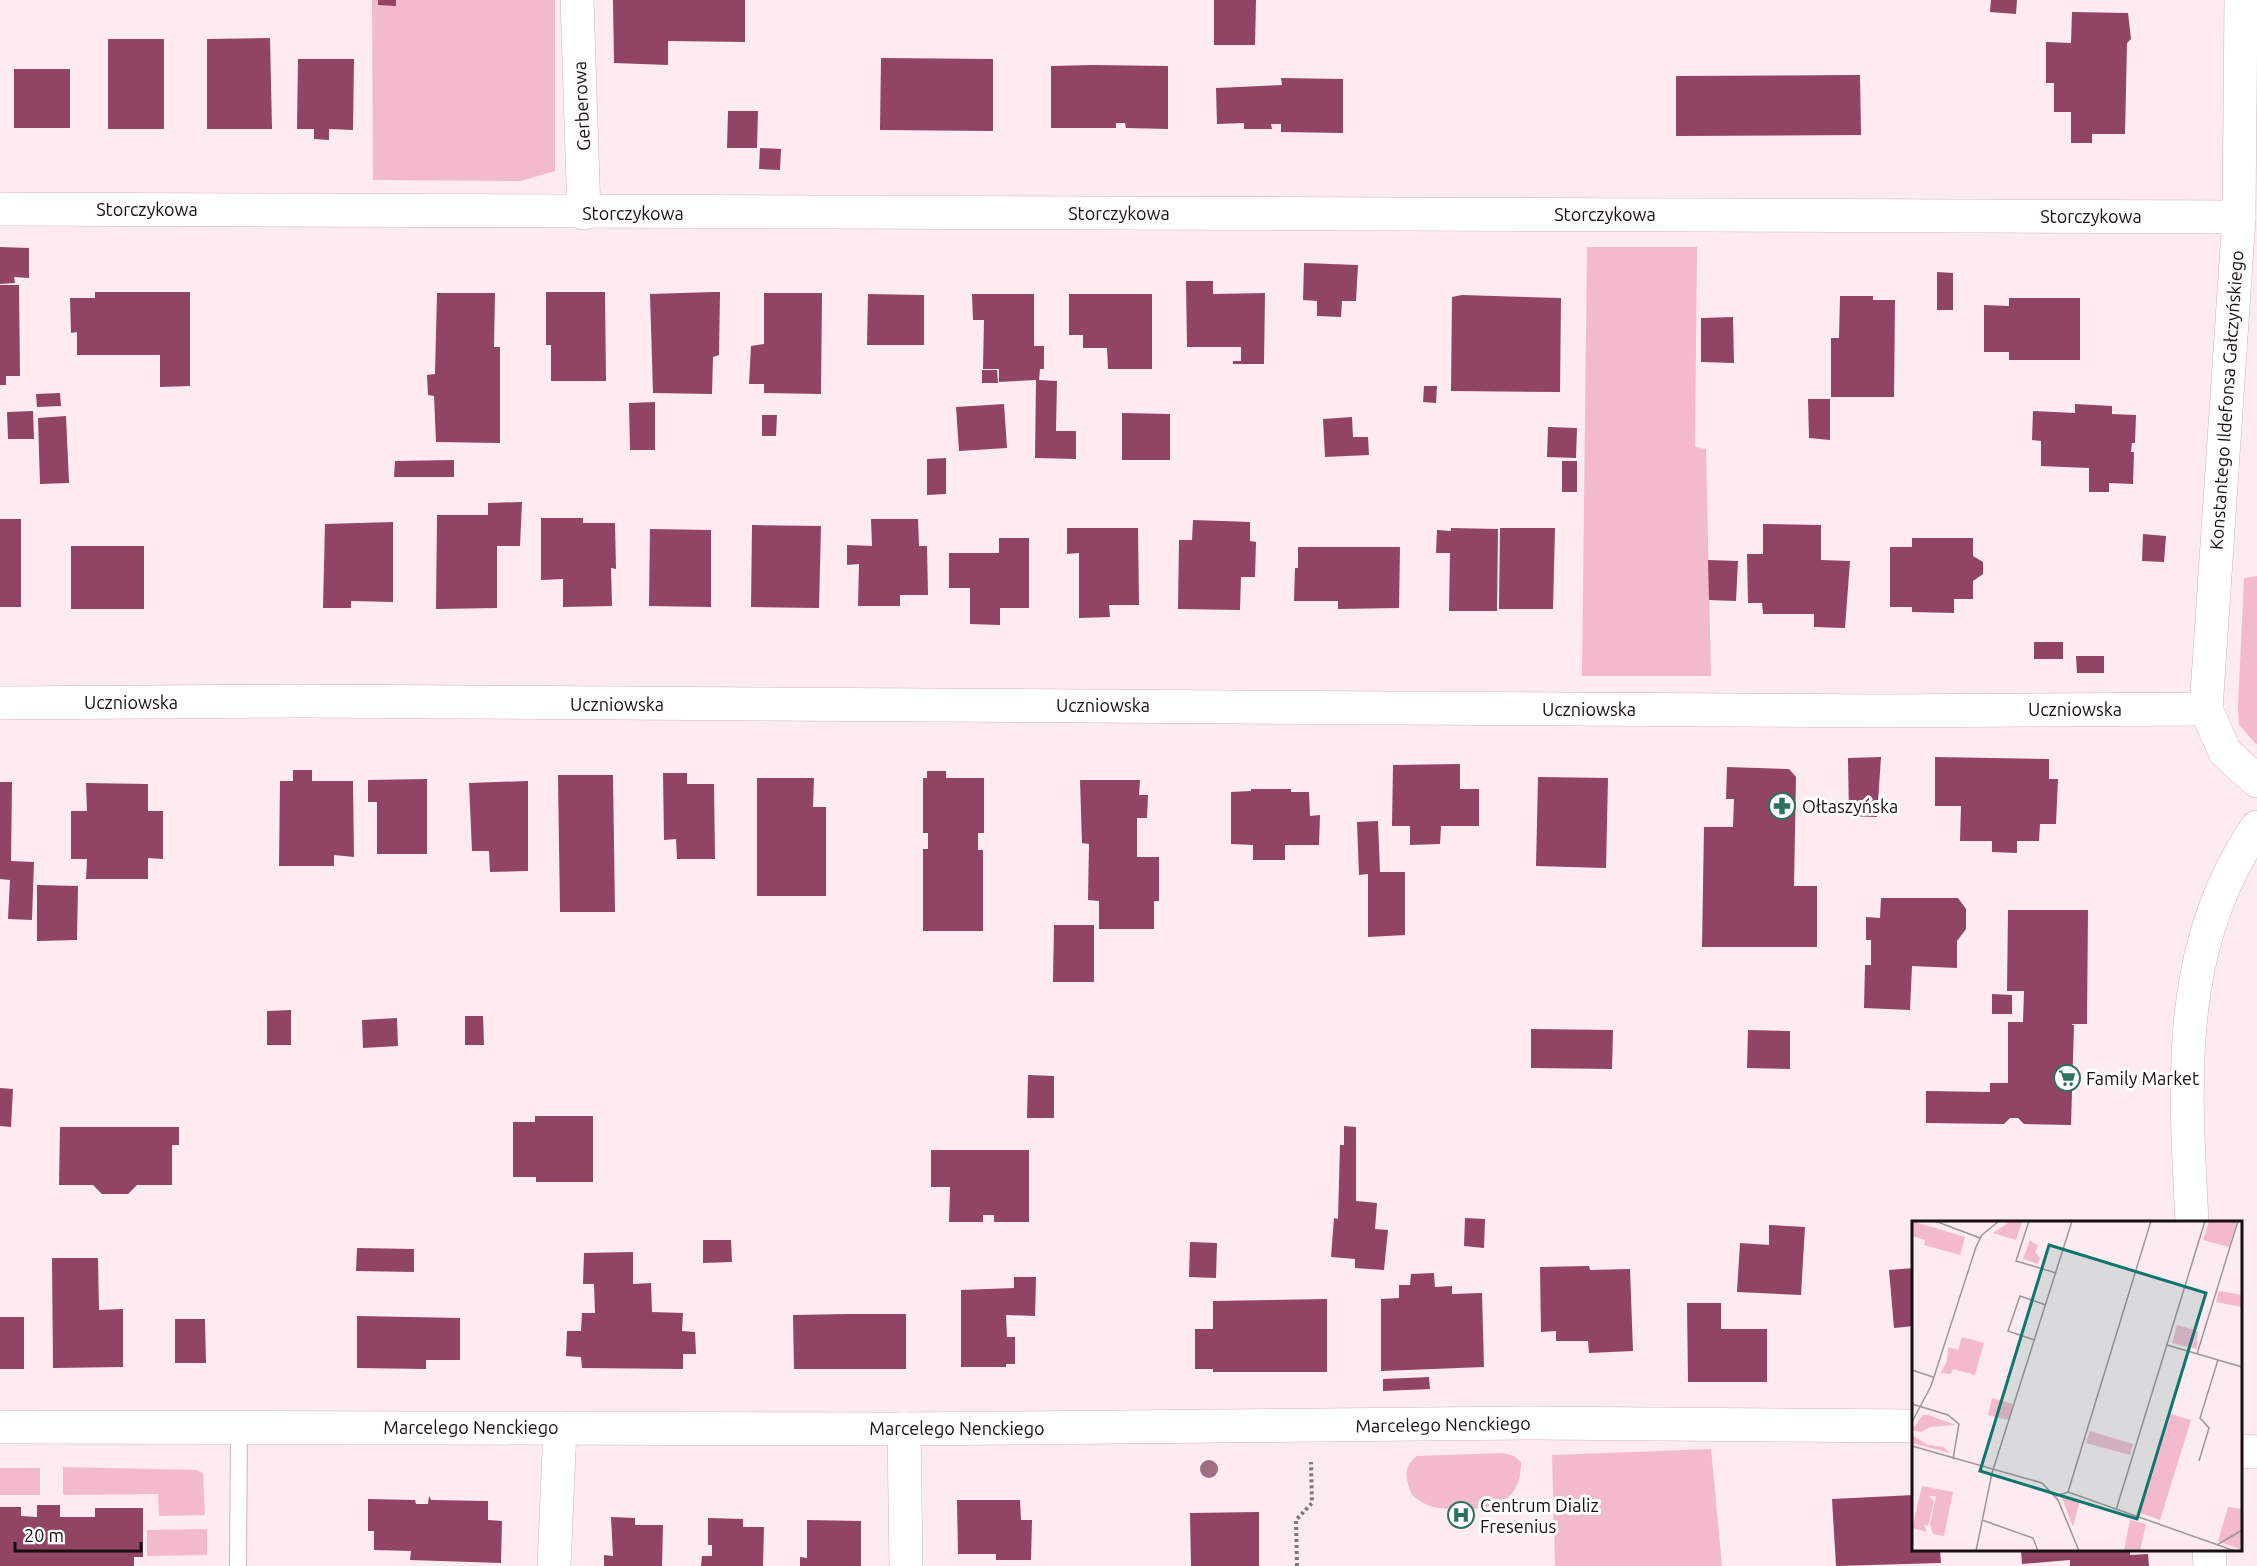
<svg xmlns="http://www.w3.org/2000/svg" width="2257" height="1566" viewBox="0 0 2257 1566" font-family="Ubuntu,sans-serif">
<rect width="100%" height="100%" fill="#feebf1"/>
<g fill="#f3b9cd">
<polygon points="372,0 555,0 555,171 521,181 373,180"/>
<polygon points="1587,247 1697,247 1695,447 1706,449 1711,676 1582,676"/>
<polygon points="2257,576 2257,745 2239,725 2238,706 2244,578"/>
<polygon points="1711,1449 1722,1566 1555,1566 1552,1455"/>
<path d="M1503,1453L1514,1456L1521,1462C1521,1500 1498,1509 1465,1509C1443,1509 1429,1510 1412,1495C1406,1479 1402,1467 1417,1456Z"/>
<polygon points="63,1467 197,1470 203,1473 205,1515 159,1516 158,1494 63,1495"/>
<rect x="0" y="1468" width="40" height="27"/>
<polygon points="207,1529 207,1555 147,1556 147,1530"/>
</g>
<g fill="#914464">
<polygon points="378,0 396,0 396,6 378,5"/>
<polygon points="613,0 745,0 745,42 668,41 668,65 614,63"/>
<polygon points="1214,0 1256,0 1255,45 1214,45"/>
<polygon points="1991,0 2017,0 2016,14 1990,12"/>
<polygon points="2072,12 2128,13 2131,39 2127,43 2125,134 2092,134 2092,143 2071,143 2071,112 2054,112 2054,83 2046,83 2046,42 2071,43"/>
<polygon points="270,38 272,129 207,129 207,39"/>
<rect x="108" y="39" width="56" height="90"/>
<polygon points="881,58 993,59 993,131 880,130"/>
<polygon points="298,59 354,59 353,130 329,129 329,140 314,139 314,129 297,129"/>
<polygon points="1092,65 1168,66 1168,129 1126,128 1125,123 1116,123 1116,128 1051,128 1051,66"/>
<rect x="14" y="69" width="56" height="59"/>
<polygon points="1860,75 1861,135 1676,136 1676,76"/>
<polygon points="1281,78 1343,79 1343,133 1281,132 1281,124 1271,124 1272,129 1244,129 1244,123 1217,124 1216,88 1282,85"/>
<polygon points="728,111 758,111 757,148 727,148"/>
<polygon points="760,148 781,149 780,170 759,169"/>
<polygon points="0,247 29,248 29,278 14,277 15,283 0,284"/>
<polygon points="1304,263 1358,265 1356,301 1342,301 1341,317 1317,316 1317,301 1303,300"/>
<polygon points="1937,272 1953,273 1953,310 1937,310"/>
<polygon points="1186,281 1213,281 1213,294 1265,293 1264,364 1233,364 1233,361 1241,361 1241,347 1187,347"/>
<polygon points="0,285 19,285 20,376 6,376 6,385 0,385"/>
<polygon points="95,292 190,292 190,386 160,387 160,355 77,355 77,332 71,333 70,298 95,298"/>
<polygon points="546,292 605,292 606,381 551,381 551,345 546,345"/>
<polygon points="713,292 720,292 719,355 713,357 712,394 653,393 650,294"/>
<polygon points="437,293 495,293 494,347 500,347 500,443 436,442 434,396 428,395 427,375 435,374"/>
<polygon points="764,293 822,293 821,394 764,393 764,384 749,384 751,346 764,344"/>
<polygon points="868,294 924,295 924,345 867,345"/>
<polygon points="972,294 1034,294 1034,346 1044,346 1044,369 1040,369 1039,380 1057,381 1056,431 1076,431 1076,459 1035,458 1036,380 999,382 999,369 983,369 984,320 973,320"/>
<polygon points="1069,294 1152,294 1152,369 1108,369 1107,348 1083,348 1083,335 1069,335"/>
<polygon points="1462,295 1561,298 1560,392 1451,391 1452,297"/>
<polygon points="1840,296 1873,296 1873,300 1895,300 1894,397 1831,397 1831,338 1839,338"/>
<polygon points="2009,298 2080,298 2080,360 2009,360 2009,352 1984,352 1984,305 2009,306"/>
<polygon points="1733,317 1734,363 1701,362 1701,318"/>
<polygon points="982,370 997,370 998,383 982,383"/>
<polygon points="1424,386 1437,386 1436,403 1423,402"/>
<polygon points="60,393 61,406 37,407 36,394"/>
<polygon points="1808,399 1830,399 1830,440 1809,438"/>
<polygon points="655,402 655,450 630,450 629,403"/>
<polygon points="1004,404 1007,448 959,451 956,407"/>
<polygon points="2075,404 2112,406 2112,414 2136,415 2135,443 2132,443 2131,452 2134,452 2133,484 2109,483 2109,492 2089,492 2089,468 2041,466 2041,441 2032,440 2033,411 2075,413"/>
<polygon points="33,411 34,439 8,439 7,412"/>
<polygon points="1122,413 1170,414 1170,460 1122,460"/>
<polygon points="762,415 777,415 776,436 762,436"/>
<polygon points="66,416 69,483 40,484 38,418"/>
<polygon points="1352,417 1353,437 1368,437 1369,455 1325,457 1323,419"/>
<polygon points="1548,427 1577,428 1576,458 1547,457"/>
<polygon points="946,458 946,494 927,495 927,459"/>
<polygon points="454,460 454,477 394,477 395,461"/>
<rect x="1562" y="461" width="15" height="31"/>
<polygon points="522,502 520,546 497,546 497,608 436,609 437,515 488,515 488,503"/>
<polygon points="541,518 583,518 583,523 615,523 616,569 611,568 612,606 563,607 563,579 541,580"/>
<rect x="0" y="519" width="21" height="88"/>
<polygon points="871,519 918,519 919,546 927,546 928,595 900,595 900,606 858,606 859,564 847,565 847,545 872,546"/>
<polygon points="1193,520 1250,522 1250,541 1256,542 1255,577 1241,577 1240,610 1178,609 1179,540 1192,540"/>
<polygon points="393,522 393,602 351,601 351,608 323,608 325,524"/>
<polygon points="1763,524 1821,525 1821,560 1850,561 1845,628 1814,627 1814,614 1763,614 1762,603 1748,603 1747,554 1763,554"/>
<polygon points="752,525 821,526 819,608 751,607"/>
<polygon points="1067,528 1138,528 1139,605 1109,605 1110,617 1079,618 1079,553 1067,554"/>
<polygon points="1451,528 1498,529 1497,611 1449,611 1450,553 1436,553 1437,530 1451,531"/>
<polygon points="1500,528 1555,528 1553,609 1499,609"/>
<polygon points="650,529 711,530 711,607 649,606"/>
<polygon points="2143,534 2166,536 2164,562 2142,561"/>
<polygon points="999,538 1029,538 1029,608 1000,608 1000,625 970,624 970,588 949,588 949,553 999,553"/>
<polygon points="1912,538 1973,538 1973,556 1983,562 1983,574 1973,581 1973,599 1954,599 1954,613 1912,612 1912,607 1890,607 1890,547 1912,547"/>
<rect x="71" y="546" width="73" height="63"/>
<polygon points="1298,547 1400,547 1399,608 1338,609 1338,601 1294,601 1295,568 1298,568"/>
<polygon points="1708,560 1738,561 1736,601 1709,600"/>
<rect x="2034" y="642" width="29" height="17"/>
<polygon points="2076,656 2104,656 2104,673 2077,673"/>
<polygon points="1881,757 1877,817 1849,816 1848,758"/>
<polygon points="1935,757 2049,759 2049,779 2058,779 2056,824 2040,824 2039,841 2017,841 2017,853 1992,852 1992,841 1960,841 1961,806 1935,806"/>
<polygon points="1460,764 1460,789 1479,789 1479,826 1441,826 1440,844 1410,845 1410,826 1392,826 1393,765"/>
<polygon points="1727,767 1789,769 1796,777 1794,886 1817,886 1817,947 1702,947 1704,827 1733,827 1734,799 1726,799"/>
<polygon points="293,770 312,770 312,781 353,781 354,857 334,855 334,866 279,866 280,781 293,781"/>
<polygon points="927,771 946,771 946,778 984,778 984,833 978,833 978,850 983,850 983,931 923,931 923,849 928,849 928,833 923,833 923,778 927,778"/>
<polygon points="663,773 687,773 687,784 714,784 715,859 677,859 676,839 664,840"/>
<polygon points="558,775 613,775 615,912 560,912"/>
<polygon points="1538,777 1608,778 1606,868 1536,866"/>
<polygon points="757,778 814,778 813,807 826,807 826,896 757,896"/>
<polygon points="427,779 427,854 377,854 377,802 368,802 368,780"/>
<polygon points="1080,780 1140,780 1139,795 1148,795 1147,818 1137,818 1137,857 1159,857 1159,901 1154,901 1154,929 1099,929 1099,901 1088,900 1089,844 1082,843"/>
<polygon points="528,781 528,871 490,872 489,851 472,851 469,783"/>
<polygon points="0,782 12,782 11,861 34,862 32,920 8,919 10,880 0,879"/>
<polygon points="86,783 148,784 148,811 163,811 163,859 148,858 148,879 86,879 87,859 71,859 71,811 87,811"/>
<polygon points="1251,789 1291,789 1291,792 1309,792 1310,816 1320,815 1319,845 1285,845 1285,860 1253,860 1253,845 1231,844 1231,792 1251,791"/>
<polygon points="1378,821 1380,872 1405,872 1405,935 1368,937 1368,874 1359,875 1357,822"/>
<polygon points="37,885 78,886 77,940 37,941"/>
<polygon points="1881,898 1958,898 1966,909 1966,929 1957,941 1957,968 1912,966 1910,1010 1864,1008 1865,965 1871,965 1871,940 1866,940 1866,917 1880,918"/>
<polygon points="2008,910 2088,910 2087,1024 2072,1024 2072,1025 2074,1025 2071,1125 2024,1124 2018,1118 2010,1118 2004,1124 1926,1123 1926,1091 1990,1092 1990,1083 2008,1083 2008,1022 2023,1022 2024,991 2007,991"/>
<polygon points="1054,925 1094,925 1094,982 1053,982"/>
<polygon points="1992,994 2012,995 2012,1014 1992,1014"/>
<polygon points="291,1010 291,1045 267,1045 267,1011"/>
<polygon points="465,1016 483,1016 484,1045 465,1045"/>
<polygon points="397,1018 398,1046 363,1048 362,1020"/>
<polygon points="1531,1029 1613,1030 1612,1069 1531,1068"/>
<polygon points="1748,1030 1790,1031 1790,1069 1747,1068"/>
<polygon points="1028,1075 1054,1076 1054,1118 1027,1118"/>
<polygon points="0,1088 13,1089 11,1127 0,1126"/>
<polygon points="535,1116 593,1116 593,1182 536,1182 536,1177 513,1177 513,1122 535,1122"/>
<polygon points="1344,1126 1356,1127 1356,1201 1377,1203 1375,1229 1388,1230 1384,1270 1355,1268 1355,1259 1331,1257 1334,1218 1338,1219 1340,1145 1344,1145"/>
<polygon points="60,1127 179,1127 179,1145 172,1145 172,1185 137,1185 128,1194 102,1194 93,1185 59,1185"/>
<polygon points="931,1150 1029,1150 1029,1222 994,1222 994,1215 983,1215 983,1222 949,1222 950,1187 931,1187"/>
<polygon points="1465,1218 1485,1219 1484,1248 1464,1246"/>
<polygon points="1769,1225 1805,1227 1801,1295 1737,1292 1740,1243 1769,1245"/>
<polygon points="703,1240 731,1240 732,1262 703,1263"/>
<polygon points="1190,1242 1217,1243 1216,1278 1189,1277"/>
<polygon points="357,1248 414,1249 414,1272 356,1271"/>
<polygon points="633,1252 633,1284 651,1283 652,1312 683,1313 682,1331 695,1332 696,1354 683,1354 683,1369 582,1368 581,1357 566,1356 567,1331 581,1331 582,1313 595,1313 594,1284 583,1284 584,1253"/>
<polygon points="52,1258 98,1258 99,1310 123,1309 123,1367 53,1368"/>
<polygon points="1589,1266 1590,1270 1630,1269 1633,1351 1589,1353 1588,1341 1556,1341 1556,1331 1541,1332 1540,1267"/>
<polygon points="1914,1268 1914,1326 1894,1328 1889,1270"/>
<polygon points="1434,1273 1435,1287 1452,1286 1452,1294 1482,1293 1484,1367 1381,1371 1381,1299 1399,1298 1399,1285 1410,1285 1411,1274"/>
<polygon points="1014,1277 1036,1277 1035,1316 1006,1315 1007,1337 1015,1337 1015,1364 1006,1364 1006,1367 961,1367 961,1290 1014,1288"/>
<polygon points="1327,1299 1327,1372 1213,1372 1213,1369 1195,1369 1195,1329 1213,1329 1213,1301"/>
<polygon points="1687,1303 1721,1303 1721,1329 1767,1329 1767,1382 1688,1382"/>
<polygon points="849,1314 906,1314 906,1369 794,1369 793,1315"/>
<polygon points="357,1316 460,1318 460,1360 426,1360 426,1369 357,1368"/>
<rect x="0" y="1317" width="24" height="52"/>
<polygon points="175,1319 205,1319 206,1363 175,1363"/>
<polygon points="1429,1377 1430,1389 1383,1391 1383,1379"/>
<polygon points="1914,1495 1914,1550 1940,1550 1941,1563 1836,1566 1832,1499"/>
<polygon points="429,1496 431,1500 488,1501 488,1520 502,1521 501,1563 410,1560 411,1551 374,1550 374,1531 368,1531 368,1499 415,1500 416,1504 428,1504"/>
<polygon points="957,1500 1020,1500 1021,1520 1032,1520 1031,1560 996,1560 996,1554 958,1554"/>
<polygon points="37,1505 60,1505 60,1517 95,1517 95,1508 143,1508 143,1557 134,1557 134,1566 0,1566 0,1507 21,1507 21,1516 37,1517"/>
<polygon points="1259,1512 1259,1566 1191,1566 1190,1513"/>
<polygon points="611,1517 635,1518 635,1525 663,1525 662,1566 604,1566 604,1555 613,1556"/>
<polygon points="708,1518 743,1519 743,1527 764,1527 763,1566 701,1566 702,1556 712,1556 712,1545 708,1545"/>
<polygon points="807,1520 861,1521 861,1566 800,1566 800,1557 807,1558"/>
<polygon points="2021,1550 2130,1550 2130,1555 2148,1554 2149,1566 2070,1566 2070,1560 2022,1564"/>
</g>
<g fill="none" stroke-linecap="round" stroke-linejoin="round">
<defs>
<polyline id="service" points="238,1566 239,1426"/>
<g id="minor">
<polyline points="577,0 584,213"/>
<polyline points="2241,0 2239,217 2206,709 2225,752 2257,781"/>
<polyline points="0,209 2239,217"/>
<polyline points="0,703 302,701 1880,711 2206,709"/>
<polyline points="0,1427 904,1429 1534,1423 1914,1426"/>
<polyline points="904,1429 906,1566"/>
<polyline points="2240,1451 2257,1452"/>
<polyline points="554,1566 560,1428"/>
</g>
<g id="tertiary">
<path d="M2192,1222C2185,1084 2174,947 2257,827"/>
<polyline points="2209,1550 2210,1566"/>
</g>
</defs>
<use href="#service" stroke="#d0b2bc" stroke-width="18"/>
<use href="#minor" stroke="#d0b2bc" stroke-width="34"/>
<use href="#tertiary" stroke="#d0b2bc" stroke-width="34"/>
<g stroke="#837579" stroke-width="4" stroke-dasharray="3 3" stroke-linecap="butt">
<polyline points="2240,1507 2241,1489"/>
<polyline points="1297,1566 1296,1520 1312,1503 1311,1462"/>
</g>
<use href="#service" stroke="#fff" stroke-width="16"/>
<use href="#minor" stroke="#fff" stroke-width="33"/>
<use href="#tertiary" stroke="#fff" stroke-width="33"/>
</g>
<circle fill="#9f6c86" cx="1209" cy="1469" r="9"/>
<defs>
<symbol id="pharmacy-ring" viewBox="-11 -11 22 22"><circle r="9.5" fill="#fefefe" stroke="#2d7060" stroke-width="1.5"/><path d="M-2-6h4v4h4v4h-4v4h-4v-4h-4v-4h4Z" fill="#2d7060"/></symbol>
<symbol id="supermarket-ring" viewBox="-11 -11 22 22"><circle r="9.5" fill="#fefefe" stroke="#2d7060" stroke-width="1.5"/><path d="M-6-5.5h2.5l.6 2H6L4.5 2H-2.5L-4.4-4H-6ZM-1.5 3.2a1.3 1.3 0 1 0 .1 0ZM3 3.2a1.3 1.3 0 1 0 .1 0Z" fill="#2d7060"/></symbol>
<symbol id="hospital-ring" viewBox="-11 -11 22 22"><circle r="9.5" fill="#fefefe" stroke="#2d7060" stroke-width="1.5"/><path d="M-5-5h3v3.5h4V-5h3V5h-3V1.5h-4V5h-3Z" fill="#2d7060"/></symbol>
</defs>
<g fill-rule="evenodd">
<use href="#pharmacy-ring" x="1767" y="791" width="30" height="30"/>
<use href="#supermarket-ring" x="2052" y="1063" width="30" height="30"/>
<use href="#hospital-ring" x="1446" y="1500" width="30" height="30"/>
</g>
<g text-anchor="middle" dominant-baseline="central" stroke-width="6" stroke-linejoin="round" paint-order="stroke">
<g font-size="18" fill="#190f12" stroke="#fefefe">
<text transform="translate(581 106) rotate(-93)">Gerberowa</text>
<text x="147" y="209">Storczykowa</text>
<text x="633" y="213">Storczykowa</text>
<text x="1119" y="213">Storczykowa</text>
<text x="1605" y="214">Storczykowa</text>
<text x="2091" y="216">Storczykowa</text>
<text transform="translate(2226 400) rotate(-86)">Konstantego Ildefonsa Gałczyńskiego</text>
<text x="131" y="702">Uczniowska</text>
<text x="617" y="704">Uczniowska</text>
<text x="1103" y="705">Uczniowska</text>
<text x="1589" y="709">Uczniowska</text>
<text x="2075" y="709">Uczniowska</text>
<text transform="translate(1443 1424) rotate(-1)">Marcelego Nenckiego</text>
<text x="471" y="1427">Marcelego Nenckiego</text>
<text x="957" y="1428">Marcelego Nenckiego</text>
</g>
<g font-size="18" fill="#190f12" stroke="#fefefe" text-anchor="start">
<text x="1802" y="806">Ołtaszyńska</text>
<text x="2086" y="1078">Family Market</text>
<text x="1480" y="1505">Centrum Dializ<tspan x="1480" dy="21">Fresenius</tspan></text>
</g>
</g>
<g transform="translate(1912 1221)">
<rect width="330" height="330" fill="#feebf1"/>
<path d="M0,0L53,16L48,34L12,24L13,19L0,15ZM99,0H110L104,19L81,12ZM297,0H325L317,26L291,19ZM118,19L126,25L123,31L128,37L126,43L111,38ZM307,70L330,74V86L304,81ZM265,104L286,110L285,128L260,122ZM50,116L72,122L63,154L41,148L39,153L30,152L26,158L35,140L36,126L46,129ZM80,177L101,183L97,199L76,194ZM259,193L279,199L248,299L228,292ZM11,194H16L44,204L18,206L9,211L0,209ZM178,210L221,223L218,234L174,222ZM0,214L16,224L31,226L38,232L0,222ZM10,265L41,271L32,315L21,313L18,304L24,275H17L22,280L16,305L12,304L15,311L0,307ZM153,274L168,279L161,306L150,277ZM316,286L330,288V329L306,320ZM218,299L234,303L228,330H212Z" fill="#f3b9cd"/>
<path fill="none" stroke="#a29398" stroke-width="1.5" d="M23,0L68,17M117,0L104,40L144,52M123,119L96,110L108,75L134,84M255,124L330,146M285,133L326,0M0,149L21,156M0,183L36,194L47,203L41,238M0,201L19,165L64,26L70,14L87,0M0,225L130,262L146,279L167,330M287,240L297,207L288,197L306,139M156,271L239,0M144,275L156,271L323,330M204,289L293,0M70,299L121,317L126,330M305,324L330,309M64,330L80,252L160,0"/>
<path fill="#0f766e" fill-opacity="0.15" stroke="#0f766e" stroke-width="3" d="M137,24L294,72L225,298L68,250Z"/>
<rect width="330" height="330" fill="none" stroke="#190f12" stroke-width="3"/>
</g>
<path d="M15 1542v9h126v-9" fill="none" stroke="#190f12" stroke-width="3"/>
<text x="24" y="1542" font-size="18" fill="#190f12" stroke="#fefefe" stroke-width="4.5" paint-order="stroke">20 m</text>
</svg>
